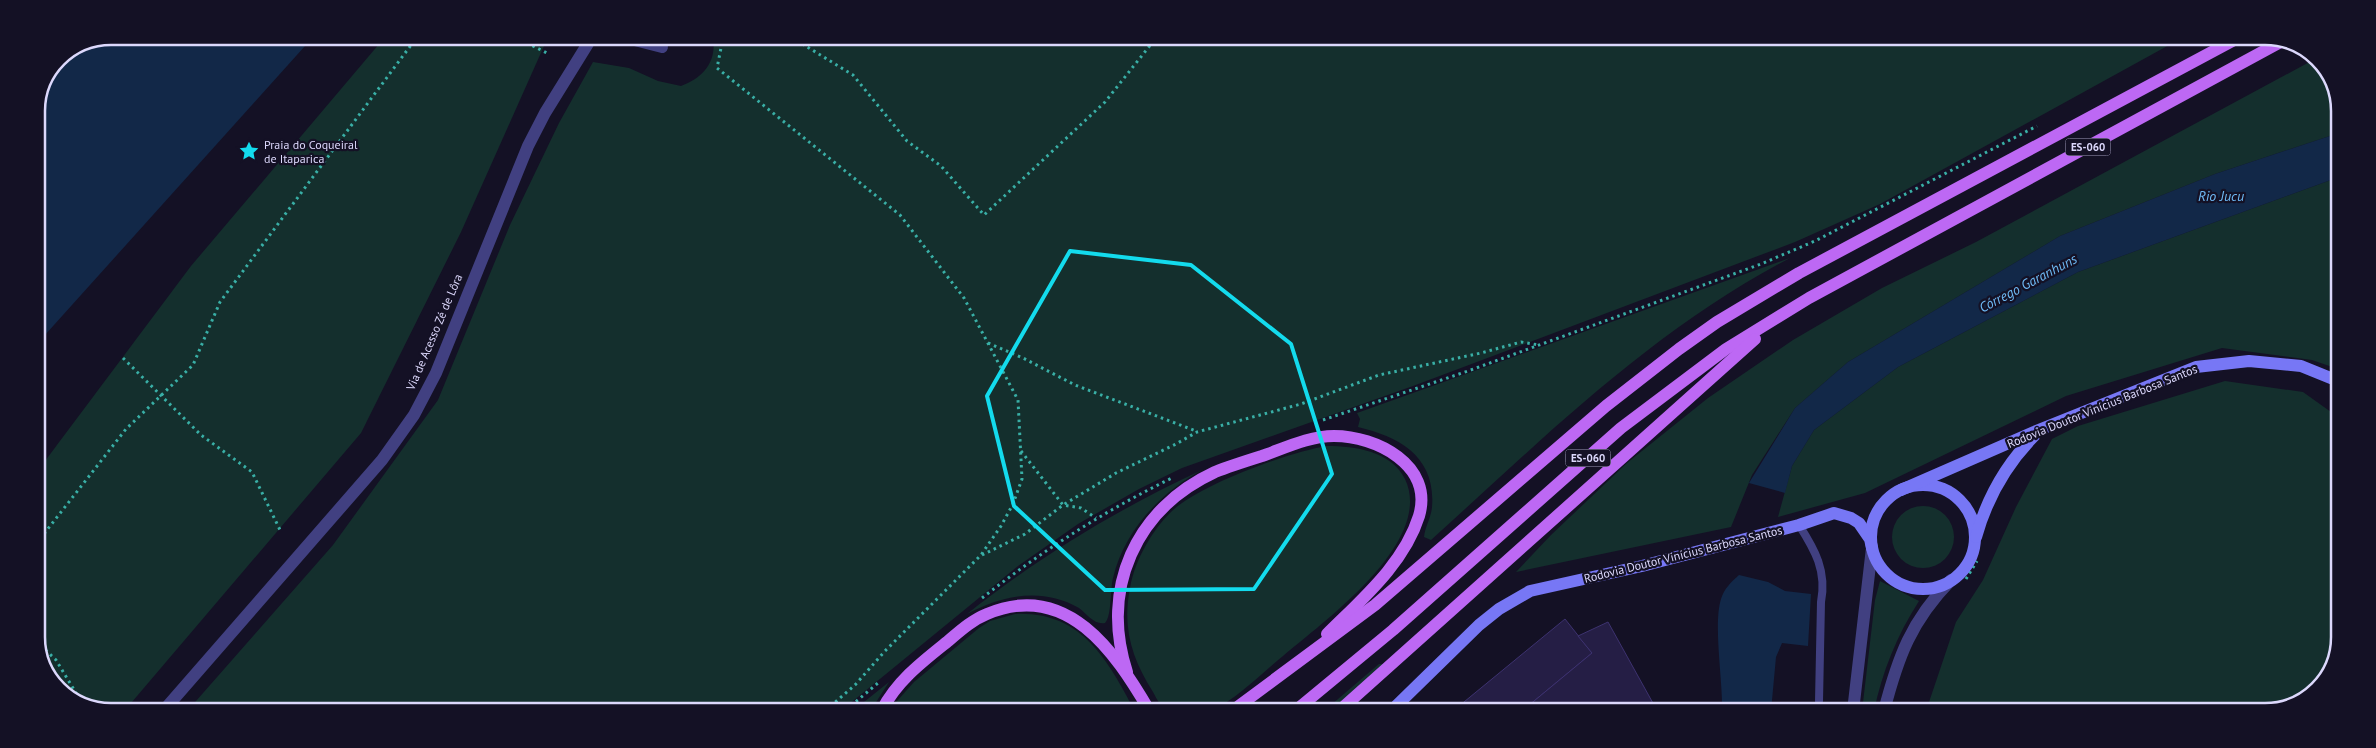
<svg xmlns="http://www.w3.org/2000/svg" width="2376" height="748" viewBox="0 0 2376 748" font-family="'PT Sans',sans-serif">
<rect width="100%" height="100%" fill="#141125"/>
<g fill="#142f2d">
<polygon points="385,37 548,37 461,232 361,433 126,709 91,709 55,686 36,642 36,473 191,266"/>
<path d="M713,37L2180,39L1880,204L1795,242L1413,386L1182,468L1139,489L1078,524L1018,566L842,710L189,709L333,545L438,400L510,225L559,123L593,62L629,68L658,81L681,86C703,78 717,62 713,37Z"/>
<path d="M2315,59C2337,74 2340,109 2339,133L2215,174L2060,236L1848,362L1795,408L1752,475L1731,527L1516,572L1551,535L1627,463L1708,398L1793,340L1882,288L1976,242Z"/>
<polygon points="2339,177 2338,369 2312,360 2222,348 2066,396 1865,493 1778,517 1792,466 1814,430 1898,367 2078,272"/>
<path d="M1790,258C1651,331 1546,436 1431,540L1424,537C1425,527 1431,518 1432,507C1436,457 1400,437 1358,427L1360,419L1357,413Z"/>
<polygon points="2225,381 2303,392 2338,417 2337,657 2310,697 2265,712 1926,711 1956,622 1983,580 2016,507 2052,439 2078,426"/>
<path d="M1327,446C1355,446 1391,451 1405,479C1435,542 1323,622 1283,656C1262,673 1236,700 1212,710C1206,712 1197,710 1191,710C1184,710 1176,712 1169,710C1161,709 1157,699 1153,692C1132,659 1122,628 1130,588C1135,560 1152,530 1172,511C1201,484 1289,452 1327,446Z"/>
<path d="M1202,470C1161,492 1124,531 1113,578C1110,589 1112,616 1105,623C1094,625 1087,614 1079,608C1042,587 1003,595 967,614C1040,556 1118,509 1202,470Z"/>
<circle cx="1923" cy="537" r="31"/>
<path d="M1880,581L1919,601C1897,635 1882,672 1874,711H1862L1875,600Z"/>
<path d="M1015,614C1081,611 1107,659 1134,710H889L914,682L979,628L990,621Z"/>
<polygon points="1379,664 1383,664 1353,711 1324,711"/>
<polygon points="889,682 871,710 854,710"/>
</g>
<g fill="#122848">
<polygon points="111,36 314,36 36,345 36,111 58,58"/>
<polygon points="2339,133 2339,177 2078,272 1898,367 1814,430 1792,466 1785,493 1749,483 1795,408 1848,362 2060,236 2215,174"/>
<path d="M1739,575L1768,582L1785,591L1811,594L1808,646L1782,643L1776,657L1771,711H1722C1723,681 1713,625 1721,599C1724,589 1731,582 1739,575Z"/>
</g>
<g fill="#251e45" stroke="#3d326f">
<polygon points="1565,619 1592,653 1522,711 1453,711"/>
<polygon points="1608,622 1654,705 1647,711 1522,711 1592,653 1578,636"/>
</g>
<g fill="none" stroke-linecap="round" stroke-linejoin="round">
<g stroke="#39afa6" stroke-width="3" stroke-dasharray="2.5 4" stroke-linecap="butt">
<polyline points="515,37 547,53"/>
<polyline points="741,37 722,43 717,68 900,215 964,298 1018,400 1022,479 1013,504 1001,526 981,555 885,651 855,685 826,710"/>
<polyline points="791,37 853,75 907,141 941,166 984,215 1105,102 1156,38"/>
<polyline points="988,343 1023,358 1075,385 1196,431"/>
<polyline points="123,358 201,435 252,472 281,532"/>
<polyline points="1323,420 1468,371 1761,264 1815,241 2037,126"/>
<polyline points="1021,451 1063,505 1081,508 1096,518"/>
<polyline points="36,544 126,429 193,365 220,302 417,37"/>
<polyline points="982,555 1025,534 1063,505 1116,473 1176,444 1197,432 1301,404 1379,375 1481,353 1521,342 1539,345"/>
<polyline points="1966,579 1977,561"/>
<path d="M982,598C1042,551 1104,511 1172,478"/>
<polyline points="36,641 56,660 82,703"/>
<polyline points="144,709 150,703"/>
<polyline points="846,710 878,683"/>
</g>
<path stroke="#414081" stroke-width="8" d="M1799,525C1815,550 1827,571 1821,602L1819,701"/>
<g stroke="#414081" stroke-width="12">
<polyline points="623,37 662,47"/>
<polyline points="165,709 382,460 414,415 436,373 528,146 545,113 592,37"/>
<polyline points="1853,711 1872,548"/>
<path d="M1884,711C1898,657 1911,621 1951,580"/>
</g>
<g stroke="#7777f5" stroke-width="12">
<circle cx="1923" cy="537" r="52"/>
<polyline points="1901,490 2034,432 2196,367 2249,361 2301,366 2338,381"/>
<path d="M1976,537C1987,498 2006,464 2035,435"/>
<polyline points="1391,711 1479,625 1499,609 1530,591 1642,566 1799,525 1834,513 1851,518 1859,523 1870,539 1872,548"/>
</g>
<g stroke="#bd68f4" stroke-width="12">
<path d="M1127,672C1100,589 1135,509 1215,472C1230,466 1246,461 1262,456C1285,448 1309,436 1334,436C1376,436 1434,465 1419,516C1404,564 1361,600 1327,634"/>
<path d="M882,710C897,681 922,662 947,642C960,631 972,620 987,614C1067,580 1115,652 1149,710"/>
<polyline points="1232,711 1375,605 1606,406 1679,349 1717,322 1799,273 2236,39"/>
<polyline points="1295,711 1393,630 1621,428 1726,349 1809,298 2286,39"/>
<polyline points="1339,711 1755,339"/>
</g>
</g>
<path fill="none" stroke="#13dbed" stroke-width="4" stroke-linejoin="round" d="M1070,251L1191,265L1291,344L1332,474L1254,589L1105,590L1014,506L987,396Z"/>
<defs>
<symbol id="sight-bare" viewBox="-9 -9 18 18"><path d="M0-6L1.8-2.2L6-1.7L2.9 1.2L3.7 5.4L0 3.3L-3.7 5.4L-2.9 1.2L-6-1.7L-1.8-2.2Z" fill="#13dbed" stroke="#141125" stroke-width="2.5" paint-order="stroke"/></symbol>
</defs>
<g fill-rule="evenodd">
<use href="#sight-bare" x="235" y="137" width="28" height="28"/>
</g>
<g text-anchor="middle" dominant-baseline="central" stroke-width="4.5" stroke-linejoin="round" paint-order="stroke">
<g fill="#141125" stroke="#a09cbc" stroke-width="1">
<rect x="2065.5" y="138.5" width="45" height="17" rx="4"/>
<rect x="1565.5" y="449.5" width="45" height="17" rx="4"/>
</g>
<g font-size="11" font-weight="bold" fill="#dcd8fc">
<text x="2088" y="147">ES-060</text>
<text x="1588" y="458">ES-060</text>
</g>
<g font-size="12" fill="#dcd8fc" stroke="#141125" text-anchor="start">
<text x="264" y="144">Praia do Coqueiral<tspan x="264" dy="14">de Itaparica</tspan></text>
</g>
<g font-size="12" fill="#dcd8fc" stroke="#141125">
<text transform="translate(434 332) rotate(-67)">Via de Acesso Zé de Lôra</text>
<text transform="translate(2102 406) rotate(-22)">Rodovia Doutor Vinícius Barbosa Santos</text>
<text transform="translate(1683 554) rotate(-14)">Rodovia Doutor Vinícius Barbosa Santos</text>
</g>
<g font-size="14" font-style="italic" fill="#6eb9f4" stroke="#141125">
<text x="2221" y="196">Rio Jucu</text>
<text transform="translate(2028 283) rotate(-28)">Córrego Garanhuns</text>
</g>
</g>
<path d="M0 0H2376V748H0ZM111 45H2265A66 66 0 0 1 2331 111V637A66 66 0 0 1 2265 703H111A66 66 0 0 1 45 637V111A66 66 0 0 1 111 45Z" fill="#141125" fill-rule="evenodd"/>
<path fill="none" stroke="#dcd8fc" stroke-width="2.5" d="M111 45H2265A66 66 0 0 1 2331 111V637A66 66 0 0 1 2265 703H111A66 66 0 0 1 45 637V111A66 66 0 0 1 111 45Z"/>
</svg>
